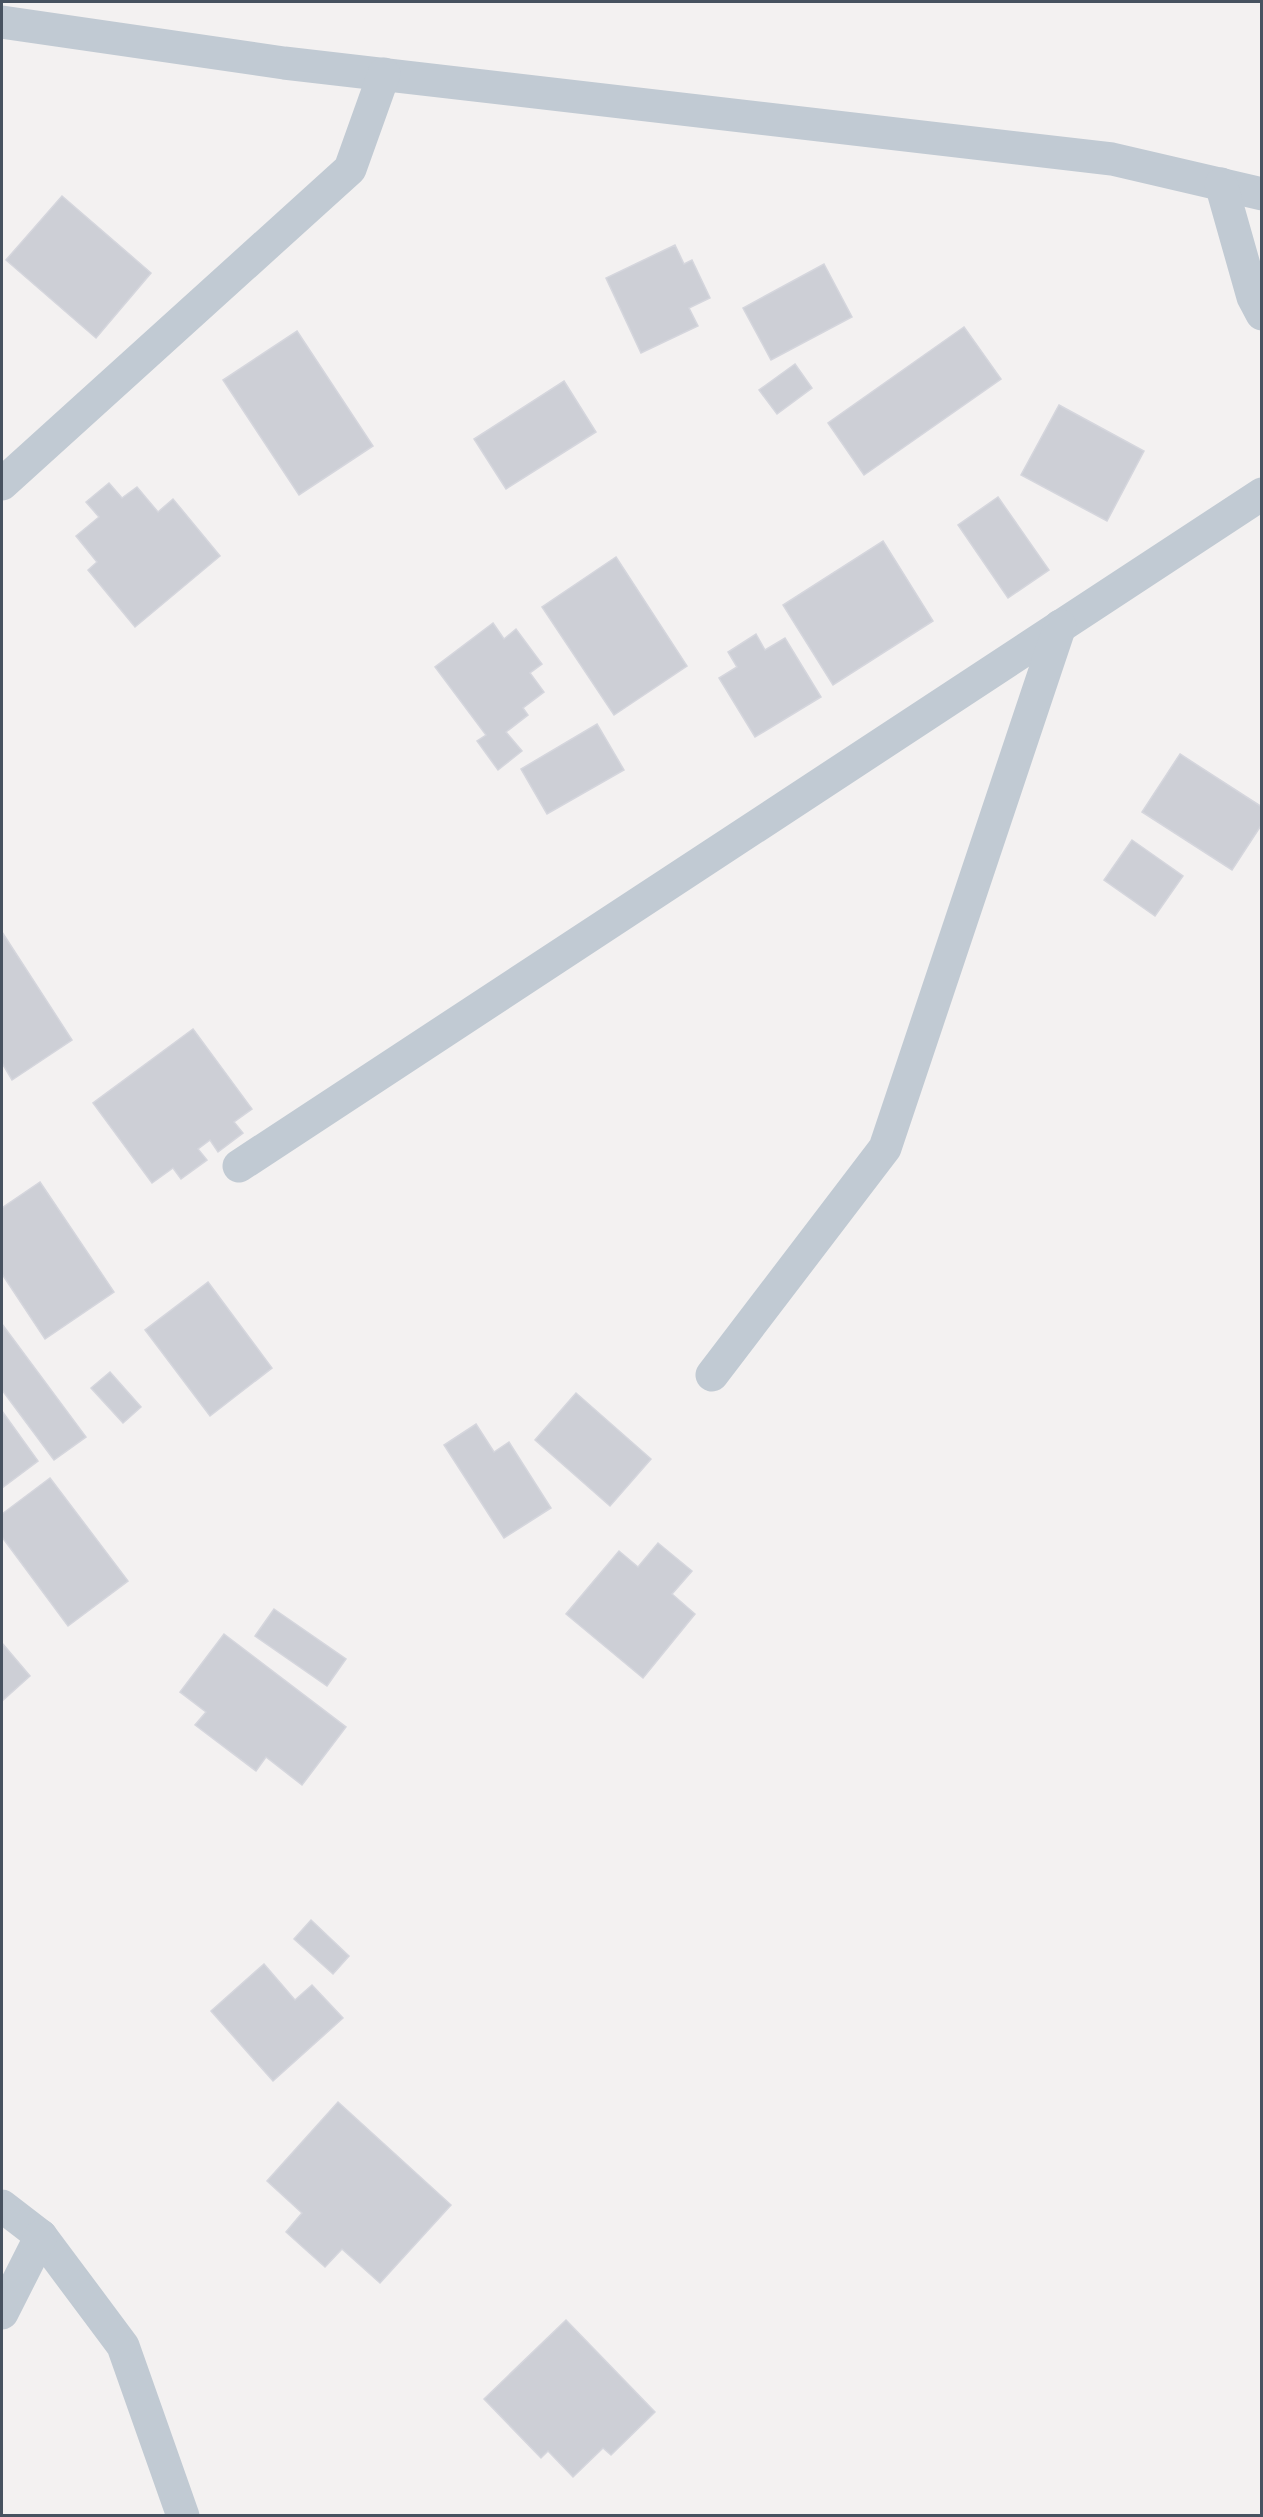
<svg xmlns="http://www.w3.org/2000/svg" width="1263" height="2517" viewBox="0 0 1263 2517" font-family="'Archivo Narrow',sans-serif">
<rect width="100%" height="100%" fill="#f3f1f1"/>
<g fill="#cdcfd6" stroke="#d5d6dd" stroke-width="1.5">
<polygon points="62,196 151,273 96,338 6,260"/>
<polygon points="675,245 684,264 692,260 710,298 689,308 698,326 641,353 606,278"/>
<polygon points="824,264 852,317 771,360 743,308"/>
<polygon points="964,327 1001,379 864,475 828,423"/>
<polygon points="297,331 373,446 299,495 223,380"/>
<polygon points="795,364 812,388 777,414 759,390"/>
<polygon points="564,381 596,432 506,489 474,439"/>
<polygon points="1059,405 1144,451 1107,521 1021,475"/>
<polygon points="109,483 122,498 137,487 158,512 173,499 220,556 135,627 88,570 97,562 76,536 99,517 86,502"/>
<polygon points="998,497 1049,570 1008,598 958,525"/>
<polygon points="883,541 933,621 833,685 783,605"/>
<polygon points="616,557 687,666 614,715 542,607"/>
<polygon points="493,623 504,639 516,629 542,664 530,673 544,692 523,708 528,715 506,732 522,751 498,770 477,741 486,735 435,667"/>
<polygon points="756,634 765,650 785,638 821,697 755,737 719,678 737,667 728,652"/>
<polygon points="597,724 624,770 547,814 521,769"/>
<polygon points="1180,754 1262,807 1262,824 1232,870 1142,812"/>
<polygon points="1132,840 1183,876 1155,916 1104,880"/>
<polygon points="2,932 72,1040 12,1080 2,1063"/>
<polygon points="193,1029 252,1109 234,1122 243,1133 218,1152 210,1140 198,1149 207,1160 181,1179 173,1168 152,1183 93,1103"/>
<polygon points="40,1182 114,1292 45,1339 2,1274 2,1208"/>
<polygon points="208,1282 272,1368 210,1416 145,1330"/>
<polygon points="2,1324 86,1437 54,1460 2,1390"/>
<polygon points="110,1372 141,1407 123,1423 91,1388"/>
<polygon points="576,1393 651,1459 610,1506 535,1440"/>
<polygon points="2,1411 38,1461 2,1488"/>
<polygon points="476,1424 494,1452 509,1442 551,1508 504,1538 444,1445"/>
<polygon points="50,1478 128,1581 68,1626 2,1537 2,1514"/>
<polygon points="658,1543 692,1571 672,1594 695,1614 643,1678 566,1614 619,1551 638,1567"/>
<polygon points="274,1609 346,1659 327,1686 255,1636"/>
<polygon points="224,1634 346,1727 302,1785 266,1757 256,1771 195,1725 206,1712 180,1692"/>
<polygon points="2,1643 30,1676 2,1701"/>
<polygon points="311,1920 349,1956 333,1974 294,1939"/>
<polygon points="264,1964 295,2000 312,1985 343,2018 273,2081 211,2011"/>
<polygon points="338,2102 451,2205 380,2283 342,2249 325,2267 286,2232 302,2213 267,2181"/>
<polygon points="566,2320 655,2412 611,2455 603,2448 573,2477 548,2451 541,2458 484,2399"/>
</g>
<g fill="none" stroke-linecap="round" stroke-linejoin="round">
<g stroke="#c1cad3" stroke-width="33">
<polyline points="2,22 284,63 1112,159 1262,194"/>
<polyline points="1221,184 1253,297 1262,314"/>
<polyline points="2,484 350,169 384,74"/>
<polyline points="239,1166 1262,494"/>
<polyline points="712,1375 885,1148 1060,626"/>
<polyline points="2,2206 41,2236 123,2346 183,2516"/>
<polyline points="2,2313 41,2236"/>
</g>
</g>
<rect width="1263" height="2517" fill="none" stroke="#475260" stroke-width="6"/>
</svg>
